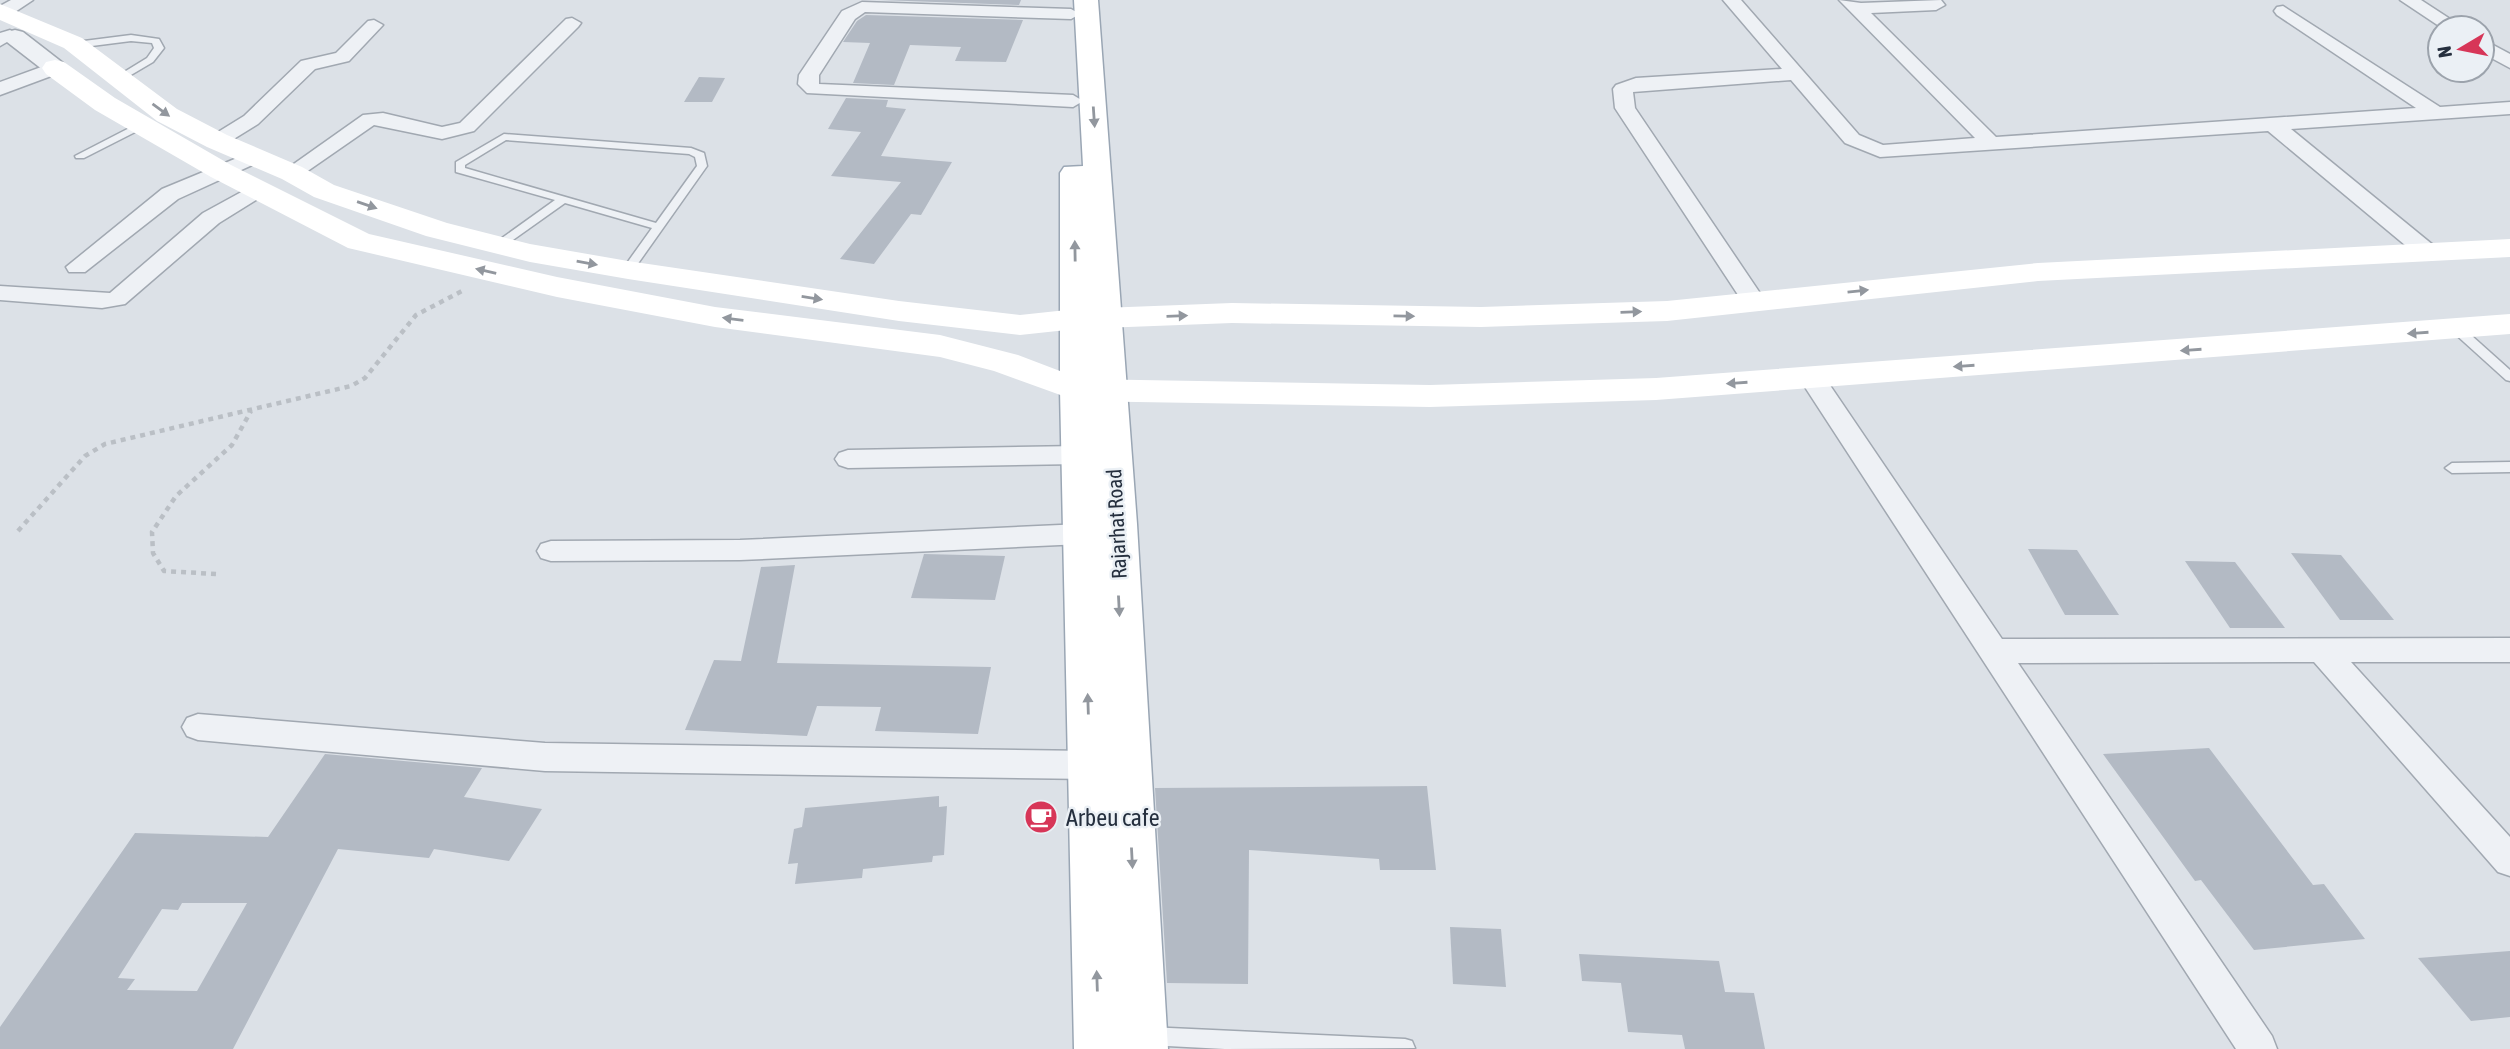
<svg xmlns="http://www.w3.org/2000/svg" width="2510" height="1049" viewBox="0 0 2510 1049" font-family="'Asap Condensed',sans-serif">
<rect width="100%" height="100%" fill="#dce1e7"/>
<g fill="#b3bac4" fill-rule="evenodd">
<polygon points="881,0 1021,0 1019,5"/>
<polygon points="866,15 1023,20 1006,62 955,61 961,47 910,45 894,85 853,83 870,43 843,42 857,21"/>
<polygon points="699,77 725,78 712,102 684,102"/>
<polygon points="846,98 888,100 886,107 906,109 881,156 952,162 921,215 911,214 874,264 840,259 901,182 831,176 861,132 828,129"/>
<polygon points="2028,549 2077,550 2119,615 2065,615"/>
<polygon points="2291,553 2341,555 2394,620 2340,620"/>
<polygon points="924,554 1005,556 995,600 911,598"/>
<polygon points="2185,561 2235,562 2285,628 2230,628"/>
<polygon points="795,565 777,663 991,667 978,734 875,731 881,707 817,706 807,736 685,730 714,660 741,661 761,567"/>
<polygon points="2209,748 2313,885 2324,884 2365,939 2254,950 2201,880 2195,881 2103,754"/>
<path d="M325,754L482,768L464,797L542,809L509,861L434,849L429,858L338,849L233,1049H0V1027L135,833L268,837ZM182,903H247L197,991L127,990L135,979L118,978L162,909L178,910Z"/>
<polygon points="1427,786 1436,870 1380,870 1379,859 1249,850 1248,984 1167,983 1155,788"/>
<polygon points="939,796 939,807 947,806 944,855 933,856 932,862 863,869 862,878 795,884 798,863 788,864 794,829 802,827 805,808"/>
<polygon points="1450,927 1501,929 1506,987 1453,984"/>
<polygon points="2510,951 2510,1017 2471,1021 2418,958"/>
<polygon points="1579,954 1719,961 1725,992 1754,993 1765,1049 1685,1049 1682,1035 1628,1032 1621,983 1582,981"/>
</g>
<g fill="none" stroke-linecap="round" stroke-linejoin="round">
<defs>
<g id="service">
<polygon points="131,35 159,39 164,48 153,62 119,82 116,81 116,77 147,58 154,48 152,43 131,41 76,48 71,45 76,42"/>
<polygon points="141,122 145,123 145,127 84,158 76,158 75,156"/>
<path d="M504,134L691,148L704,153L707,166L632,272L628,273L622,270L652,228L565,203L503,247H495V243L555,200L456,172V162ZM506,140L689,154L695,157L697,166L656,223L465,168V165Z"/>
<polygon points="2458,326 2462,327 2510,370 2510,381 2506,380 2454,333 2452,330 2454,327"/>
<polygon points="2510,462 2510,472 2452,473 2445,468 2452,463"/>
<polygon points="1148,1027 1405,1039 1412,1041 1415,1048 1225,1049 1148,1045 1141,1043 1138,1036 1141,1029"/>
</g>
<g id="minor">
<polygon points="11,0 33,0 9,16 0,17 0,6"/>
<polygon points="1723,0 1741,0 1859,135 1883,145 1975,138 1839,0 1861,3 1941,0 1945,5 1936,10 1871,13 1996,137 2416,108 2277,15 2274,11 2277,7 2283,6 2440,107 2510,102 2510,114 2291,129 2433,245 2436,250 2433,255 2417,255 2268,131 1880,157 1845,143 1791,80 1633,92 1635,108 1766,302 1762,307 1746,307 1615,108 1613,89 1616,85 1636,78 1782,69"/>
<polygon points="2400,0 2421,0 2464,28 2442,28"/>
<polygon points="862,2 1071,9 1080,14 1071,19 865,12 855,19 819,75 819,84 1073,95 1083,101 1073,107 807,93 798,84 799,75 842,11"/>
<polygon points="572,18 581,23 578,27 474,131 442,139 374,125 299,177 285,177 281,173 363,115 383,113 442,127 460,123 566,19"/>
<polygon points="374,20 383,25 349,61 315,69 258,124 224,145 210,145 207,141 210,137 244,116 301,61 336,53 368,21"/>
<polygon points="10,30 19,35 0,46 0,33"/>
<polygon points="2482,39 2510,54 2510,68 2482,53"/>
<polygon points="55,62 62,64 64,68 62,72 0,95 0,82"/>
<polygon points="254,151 261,153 264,157 261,161 178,199 85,272 69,272 66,267 162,189"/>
<polygon points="256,184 264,185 267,190 264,195 219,223 125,304 102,308 0,300 0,286 110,293 203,213"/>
<polygon points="1812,370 1821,372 2002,639 2510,638 2510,662 2351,662 2510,837 2510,876 2498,872 2314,662 2018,663 2272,1036 2277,1049 2236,1049 1799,378 1803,372"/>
<polygon points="1079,446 1088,449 1092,455 1088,461 1079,464 848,468 839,465 835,459 839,453 848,450"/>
<polygon points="1082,524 1092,527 1096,534 1092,541 1082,544 740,560 551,561 541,558 537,551 541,544 551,541 740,540"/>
<polygon points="198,714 545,743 1090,751 1102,755 1106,765 1102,775 1090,779 545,771 198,740 187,736 182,727 187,718"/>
</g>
<polygon id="tertiary" points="15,30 23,32 63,63 67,68 63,73 47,73 7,42 4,37 7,32"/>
<polygon id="primary" points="1074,0 1098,0 1137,524 1168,1049 1074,1049 1060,390 1060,173 1064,167 1083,166"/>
</defs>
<use href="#service" stroke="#a1a8b1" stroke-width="3"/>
<use href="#minor" stroke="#a1a8b1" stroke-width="3"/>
<use href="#tertiary" stroke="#a1a8b1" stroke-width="3"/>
<use href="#primary" stroke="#9aa6b4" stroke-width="3"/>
<g stroke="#babfc5" stroke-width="4.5" stroke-dasharray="5 5" stroke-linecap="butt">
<polyline points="18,531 85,456 105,444 351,386 365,378 416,315 464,290"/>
<polyline points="216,574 164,571 153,553 152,532 176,496 232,445 251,411"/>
</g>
<use href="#service" fill="#eef1f5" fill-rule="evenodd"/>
<use href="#minor" fill="#eef1f5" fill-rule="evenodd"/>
<use href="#tertiary" fill="#eef1f5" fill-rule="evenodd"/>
<g fill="#fff" fill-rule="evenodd">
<polygon points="0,4 82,38 177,109 227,135 302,167 334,185 447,223 530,244 628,261 899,301 1020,315 1076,309 1232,303 1481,307 1667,301 2038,263 2510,239 2510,257 2038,281 1667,321 1481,327 1232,323 1076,329 1020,335 899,321 628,279 530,262 426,236 314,197 282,179 207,147 157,121 64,48 0,20"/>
<polygon points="55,60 64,62 115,98 231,165 369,234 557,277 715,307 940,335 1018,355 1081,379 1430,385 1656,378 2510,314 2510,334 1656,400 1430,407 1077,401 994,371 940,357 715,327 557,297 348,248 211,177 95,110 46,74 42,68 46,62"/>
</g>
<use href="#primary" fill="#fff" fill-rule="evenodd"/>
</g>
<defs><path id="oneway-solid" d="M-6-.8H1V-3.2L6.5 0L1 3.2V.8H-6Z" transform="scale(1.75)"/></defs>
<g fill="#92979e">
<use href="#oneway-solid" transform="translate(161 110) rotate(36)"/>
<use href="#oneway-solid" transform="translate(1094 117) rotate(86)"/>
<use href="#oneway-solid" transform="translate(367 205) rotate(19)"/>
<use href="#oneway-solid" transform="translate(1075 251) rotate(-91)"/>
<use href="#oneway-solid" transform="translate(587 263) rotate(10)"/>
<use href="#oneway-solid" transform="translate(486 271) rotate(-167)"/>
<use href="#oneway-solid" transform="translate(1858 291) rotate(-6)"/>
<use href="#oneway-solid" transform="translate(812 298) rotate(9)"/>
<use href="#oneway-solid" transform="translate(1631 312) rotate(-2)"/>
<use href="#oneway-solid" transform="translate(1177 316) rotate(-2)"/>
<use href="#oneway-solid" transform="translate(1404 316) rotate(1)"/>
<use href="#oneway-solid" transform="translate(733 319) rotate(-173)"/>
<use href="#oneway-solid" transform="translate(2418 333) rotate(176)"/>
<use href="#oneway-solid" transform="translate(2191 350) rotate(176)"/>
<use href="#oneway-solid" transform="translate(1964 366) rotate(176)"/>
<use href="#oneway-solid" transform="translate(1737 383) rotate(176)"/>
<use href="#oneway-solid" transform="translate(1119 606) rotate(87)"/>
<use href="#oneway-solid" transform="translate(1088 704) rotate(-92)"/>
<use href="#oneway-solid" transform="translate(1132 858) rotate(87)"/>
<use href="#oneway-solid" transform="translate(1097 981) rotate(-92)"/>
</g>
<defs>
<symbol id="cafe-disc" viewBox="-11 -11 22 22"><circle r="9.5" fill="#d73658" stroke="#ebf0f5"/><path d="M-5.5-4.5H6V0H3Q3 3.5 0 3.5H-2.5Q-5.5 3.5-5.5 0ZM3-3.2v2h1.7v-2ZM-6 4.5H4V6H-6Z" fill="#fff"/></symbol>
</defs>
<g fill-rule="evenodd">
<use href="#cafe-disc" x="1022" y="798" width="38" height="38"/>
</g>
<g text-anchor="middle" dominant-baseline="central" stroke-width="5" stroke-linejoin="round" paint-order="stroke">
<g font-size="21" fill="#252f3e" stroke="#ebf0f5">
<text transform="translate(1116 524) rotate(-93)">Rajarhat Road</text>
</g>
<g font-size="24" fill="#252f3e" stroke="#ebf0f5" text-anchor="start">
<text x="1066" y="817">Arbeu cafe</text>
</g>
</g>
<g transform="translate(2461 49) rotate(260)"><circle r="33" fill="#ebf0f5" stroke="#9ca3ac" stroke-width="2"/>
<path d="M0-5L12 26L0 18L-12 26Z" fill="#d73658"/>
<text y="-10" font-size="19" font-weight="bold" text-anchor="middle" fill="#252f3e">N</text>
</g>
</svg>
